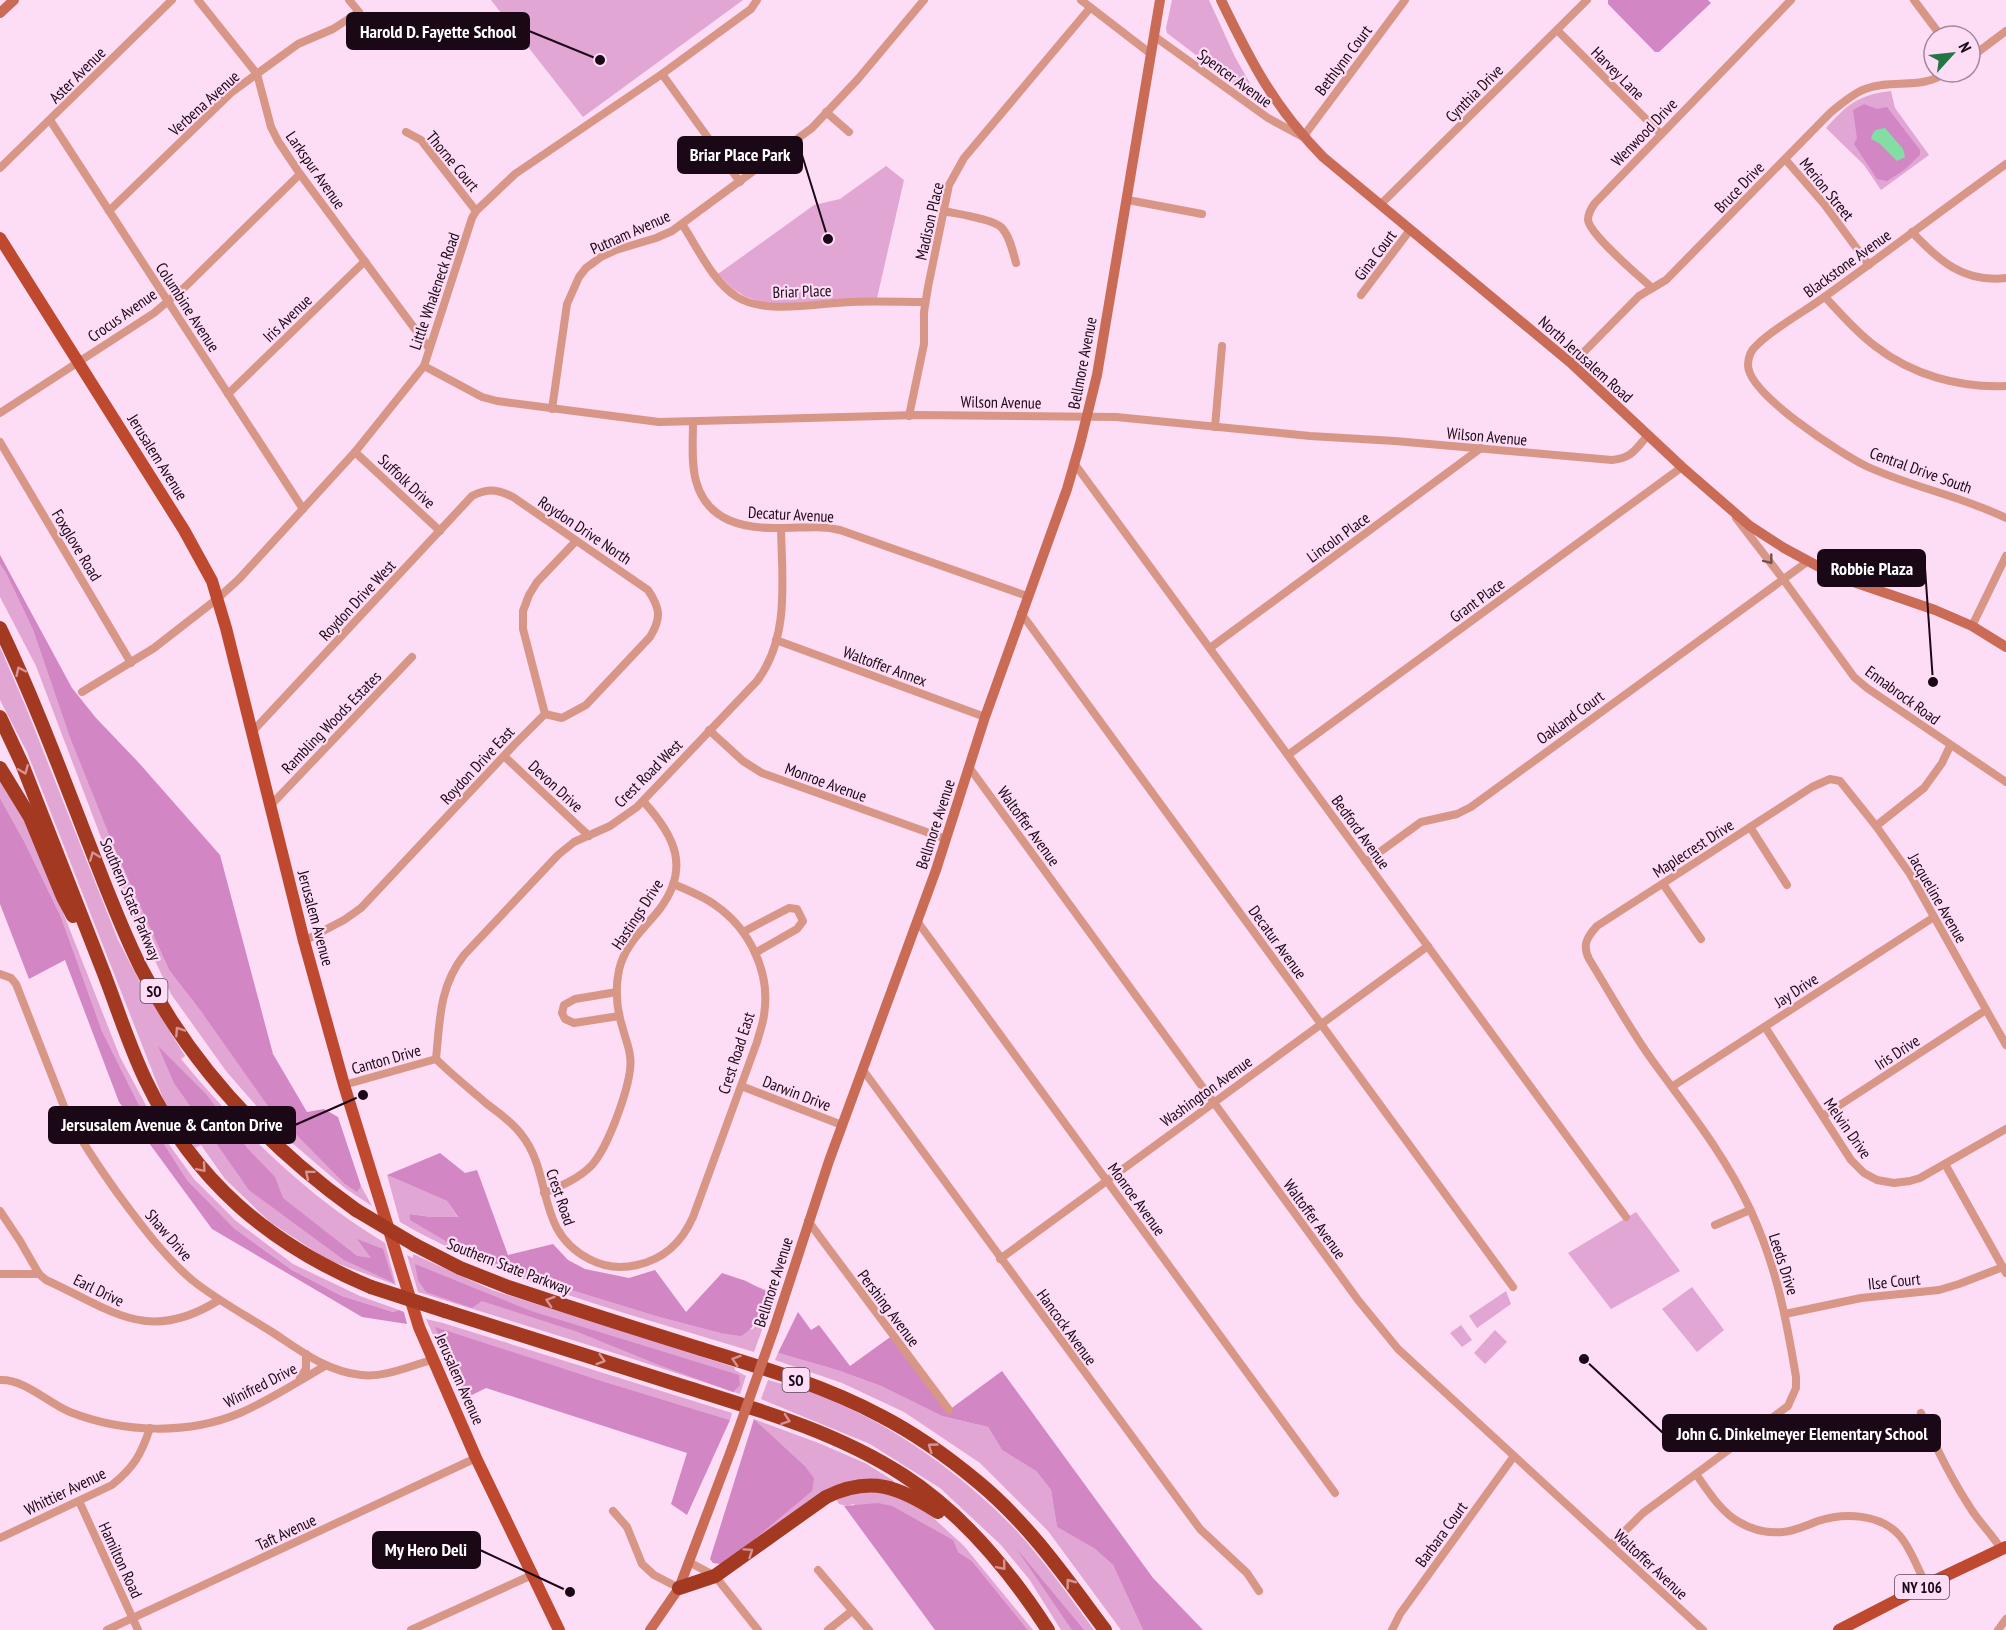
<svg xmlns="http://www.w3.org/2000/svg" width="2006" height="1630" viewBox="0 0 2006 1630" font-family="'PT Sans Narrow',sans-serif">
<rect width="100%" height="100%" fill="#fddcf5"/>
<g fill="#e1a6d4">
<polygon points="491,0 743,0 583,117"/>
<polygon points="1172,0 1209,0 1235,57 1256,94 1251,97 1167,33 1166,28"/>
<path d="M1891,91L1895,108L1929,155L1881,190L1864,165L1826,128C1848,104 1858,95 1891,91Z"/>
<polygon points="886,166 904,180 877,298 782,304 763,303 744,296 732,288 718,274 814,205 840,199"/>
<polygon points="0,564 7,575 33,630 70,738 115,850 169,970 203,1014 357,1191 361,1186 372,1206 346,1189 278,1131 226,1071 171,994 128,905 108,856 36,666 0,597"/>
<path d="M0,647L25,705L118,940L143,988L185,1056L181,1059C239,1129 306,1196 385,1243L396,1285L328,1260L270,1222L225,1179L201,1145L195,1148L164,1101L27,752L0,700Z"/>
<polygon points="0,779 27,821 120,1057 162,1135 194,1179 236,1221 293,1264 360,1296 399,1310 393,1312 342,1296 292,1270 235,1229 187,1180 138,1103 102,1031 61,917 24,841 0,798"/>
<path d="M387,1175L447,1201L458,1218L431,1217L410,1214L466,1253L561,1287L659,1317L720,1333L753,1329L759,1318L767,1293L753,1285L771,1292L767,1316L754,1352C635,1315 509,1285 400,1222Z"/>
<polygon points="1636,1212 1680,1271 1611,1309 1568,1253"/>
<polygon points="413,1254 492,1290 734,1367 735,1370 746,1376 740,1394 627,1357 418,1292 407,1255 413,1258"/>
<polygon points="1692,1287 1724,1330 1697,1352 1662,1309"/>
<polygon points="1506,1291 1511,1304 1477,1328 1469,1316"/>
<polygon points="426,1319 443,1323 732,1413 730,1420 602,1381 436,1328 463,1388 455,1384"/>
<polygon points="1461,1325 1472,1340 1462,1347 1450,1333"/>
<polygon points="1495,1330 1507,1342 1485,1364 1474,1353"/>
<polygon points="778,1353 837,1370 881,1386 942,1416 988,1427 1002,1450 1036,1471 1051,1490 1057,1527 1095,1549 1113,1565 1143,1630 1121,1630 1048,1531 980,1463 904,1412 842,1383 775,1360"/>
<path d="M768,1380C788,1386 810,1390 829,1399C898,1429 960,1473 1012,1526C1042,1558 1068,1595 1094,1630H1061L1029,1579L1001,1545L940,1488L870,1444L761,1399Z"/>
<polygon points="754,1419 821,1444 865,1463 894,1481 892,1484 835,1487 728,1561 814,1478 805,1466"/>
<polygon points="885,1490 928,1513 964,1546 1033,1630 1028,1630 972,1561 958,1552 853,1504 847,1506 839,1504 836,1499 859,1491"/>
</g>
<g fill="#d386c4">
<polygon points="1608,0 1708,0 1711,3 1659,52 1655,52 1608,4"/>
<polygon points="1864,104 1877,109 1887,107 1920,150 1920,155 1904,170 1887,181 1877,179 1854,144 1857,138 1853,110"/>
<polygon points="0,555 72,688 96,718 139,763 220,855 273,1054 307,1112 324,1109 338,1117 361,1186 357,1192 345,1184 268,1106 203,1014 169,970 115,850 70,738 33,630 7,575 0,564"/>
<polygon points="0,798 24,841 61,917 102,1031 138,1103 187,1180 235,1229 292,1270 342,1296 393,1312 399,1310 404,1312 407,1324 362,1317 212,1229 119,1102 65,960 29,979 0,904"/>
<polygon points="158,1046 206,1094 248,1149 275,1177 283,1198 357,1256 371,1258 357,1239 383,1249 394,1283 344,1260 249,1190 174,1083"/>
<path d="M440,1153L465,1173L477,1170L508,1255L553,1244L568,1260L585,1269L629,1278L655,1270L686,1312L722,1273L746,1281L767,1292C761,1312 760,1324 741,1336L720,1333L659,1317L561,1287L466,1253L410,1220V1214L431,1217H458L447,1201L387,1175Z"/>
<polygon points="415,1264 531,1311 739,1375 740,1385 733,1392 659,1365 578,1332 482,1301 472,1308 426,1292 418,1280"/>
<polygon points="798,1312 811,1330 819,1325 850,1366 893,1335 949,1410 1002,1371 1153,1578 1203,1630 1143,1630 1113,1565 1095,1549 1057,1527 1051,1490 1036,1471 1002,1450 988,1427 942,1416 881,1386 837,1370 778,1353"/>
<polygon points="435,1327 602,1381 730,1420 687,1515 671,1504 687,1453 486,1388 468,1397"/>
<polygon points="754,1419 805,1466 814,1478 812,1491 728,1561 720,1564 713,1563 710,1559"/>
<polygon points="878,1503 892,1506 953,1540 958,1552 972,1561 1028,1630 935,1630 844,1506"/>
<polygon points="1016,1548 1084,1630 1072,1630"/>
</g>
<path fill="#82dea2" d="M1885,128L1903,149L1905,157L1897,161L1879,143L1871,139C1873,130 1876,129 1885,128Z"/>
<g fill="none" stroke-linecap="round" stroke-linejoin="round">
<g stroke="#d79686" stroke-width="8">
<polyline points="198,0 257,74 271,127 278,141 300,174 429,348"/>
<polyline points="1081,0 1151,54"/>
<polyline points="1914,0 1941,36"/>
<polyline points="1557,30 1661,134"/>
<polyline points="1154,36 1268,118 1303,137 1405,0"/>
<polyline points="1970,58 2006,31"/>
<polyline points="662,74 740,182"/>
<polyline points="826,112 849,132"/>
<polyline points="50,120 303,509"/>
<polyline points="406,132 421,140 476,211"/>
<polyline points="1785,159 1824,204 1869,265"/>
<path d="M2006,164C1946,207 1887,252 1827,295C1806,311 1775,327 1757,345C1751,350 1748,357 1748,365C1748,394 1840,453 1866,466C1911,487 1961,496 2006,518"/>
<polyline points="0,168 172,0"/>
<polyline points="1128,200 1202,214"/>
<polyline points="1380,205 1587,0"/>
<polyline points="109,211 232,92 298,44 333,29 359,12 349,0"/>
<path d="M944,211C957,214 994,219 1002,228C1010,237 1013,252 1016,263"/>
<path d="M682,224C698,248 712,281 737,297C766,315 818,303 851,302C876,301 901,302 925,302"/>
<path d="M1912,232C1939,261 1964,283 2006,278"/>
<path d="M1652,288C1639,276 1590,235 1588,220C1588,214 1592,207 1595,203L1791,0"/>
<polyline points="1361,295 1410,230"/>
<path d="M1825,297C1841,314 1856,332 1875,346C1912,375 1959,388 2006,386"/>
<path d="M1572,364L1639,296L1666,280L1830,113C1841,104 1852,94 1865,89C1894,78 1920,91 1947,72"/>
<path d="M424,366L482,397L497,401L659,422L917,415L1116,417L1310,436L1395,441L1612,460C1632,458 1635,450 1648,435"/>
<polyline points="228,394 365,261"/>
<polyline points="552,409 567,304 579,277 586,268 601,257 616,250 656,238 672,231 812,128 858,79 924,0"/>
<polyline points="0,413 154,313 186,286 300,174"/>
<polyline points="909,416 924,344 924,312 928,287 949,185 964,158 1090,8"/>
<path d="M693,422C693,441 691,463 696,481C707,522 745,529 781,528C801,528 820,525 840,530L1027,596"/>
<polyline points="1215,427 1222,346"/>
<polyline points="0,442 131,663"/>
<polyline points="355,452 440,531"/>
<polyline points="1074,463 1626,1217"/>
<polyline points="1736,518 1783,579 1854,677 1867,688 2006,782"/>
<polyline points="1021,613 1513,1287"/>
<polyline points="1972,626 2006,556"/>
<polyline points="776,640 985,717"/>
<polyline points="1210,648 1481,448"/>
<polyline points="82,692 154,648 217,599 239,579 355,452 424,366 472,218 476,211 515,174 662,74 751,9 757,0"/>
<polyline points="545,714 523,629 523,611 529,595 537,582 576,541"/>
<polyline points="709,730 743,761 762,773 946,839"/>
<path d="M252,732L472,496C488,488 497,489 513,497L648,590C660,608 662,617 650,637L586,705L562,718L545,714"/>
<polyline points="1288,755 1682,467"/>
<polyline points="504,756 589,836"/>
<polyline points="969,767 1358,1300 1398,1349 1703,1630"/>
<polyline points="270,806 412,657"/>
<polyline points="1876,826 1924,788 1942,763 1950,746"/>
<polyline points="1750,827 1787,885"/>
<polyline points="1366,862 1421,822 1457,814 1471,807 1807,562"/>
<polyline points="1663,884 1701,939"/>
<polyline points="917,921 1335,1493"/>
<polyline points="743,932 789,908 797,909 803,921 797,929 755,953"/>
<polyline points="304,941 344,920 361,908 515,744 545,714"/>
<path d="M0,974L11,978L16,984L65,1109C80,1140 99,1167 118,1194C141,1225 163,1255 192,1280C217,1300 245,1315 272,1332C301,1351 326,1371 361,1375C384,1378 410,1366 432,1360"/>
<polyline points="617,992 575,999 564,1005 562,1013 565,1019 574,1023 619,1016"/>
<polyline points="1765,1027 1851,1160 1864,1173 1877,1180 1894,1183 1910,1181 1920,1178 2006,1129"/>
<path d="M436,1059C452,1075 470,1089 487,1104C499,1113 512,1122 521,1134C554,1175 534,1230 589,1259C604,1267 620,1269 637,1265C665,1259 682,1242 693,1217L757,1042C759,1034 763,1024 764,1015C771,973 750,929 715,905C703,896 688,890 673,884"/>
<path d="M436,1059C440,1020 439,987 464,955L558,855L574,842L610,826L637,807L757,681C790,637 782,580 781,528"/>
<polyline points="863,1070 1200,1529 1247,1573 1259,1591"/>
<polyline points="344,1085 436,1059"/>
<polyline points="741,1086 842,1125"/>
<polyline points="1673,1086 1934,917"/>
<polyline points="1823,1116 1986,1010"/>
<polyline points="1945,1164 2006,1273"/>
<path d="M544,1193C561,1186 578,1179 591,1166C608,1148 634,1079 630,1056C629,1046 625,1038 623,1029C617,1011 615,989 619,970C625,944 643,930 659,910C691,868 675,836 643,801"/>
<path d="M0,1211L20,1241L39,1274L46,1280C112,1310 148,1345 219,1300"/>
<polyline points="808,1221 949,1410"/>
<polyline points="1715,1225 1750,1210"/>
<polyline points="1000,1259 1428,946"/>
<polyline points="0,1274 39,1274"/>
<polyline points="1785,1314 1861,1298 1939,1290 1959,1284 2003,1267"/>
<polyline points="300,1378 306,1369 306,1354"/>
<path d="M0,1380C25,1379 48,1403 70,1412C123,1433 188,1435 240,1413C270,1400 297,1382 325,1366"/>
<path d="M1921,1413C1935,1446 1953,1482 1973,1512C1982,1525 1993,1536 2001,1549"/>
<path d="M1696,1474C1708,1491 1721,1512 1739,1522C1752,1530 1768,1533 1783,1532C1795,1531 1807,1525 1818,1521C1845,1512 1881,1514 1900,1536C1911,1549 1918,1569 1926,1585"/>
<polyline points="79,1501 138,1630"/>
<polyline points="613,1511 627,1527 642,1564 654,1575 679,1588"/>
<path d="M0,1538L112,1485C134,1467 141,1455 150,1428"/>
<path d="M1611,1545L1643,1513L1788,1406L1796,1388V1377C1786,1317 1776,1265 1750,1209C1723,1152 1689,1111 1652,1060C1629,1028 1610,993 1589,959C1582,945 1587,937 1597,926L1812,787L1830,779L1840,781L1876,826L1910,874L2006,1045"/>
<polyline points="689,1562 715,1576 758,1630"/>
<polyline points="818,1570 869,1630"/>
<polyline points="107,1630 476,1458"/>
<polyline points="411,1630 532,1575"/>
<polyline points="828,1630 852,1611"/>
<polyline points="1392,1630 1400,1614 1514,1456"/>
<polyline points="1998,1630 2006,1619"/>
</g>
<g stroke="#ca6b56" stroke-width="10">
<path d="M1221,0C1251,62 1274,107 1323,157L1572,364L1682,467L1750,526L1784,548L1836,576L1935,610L1972,626L2006,647"/>
<polyline points="0,13 14,0"/>
<polyline points="774,1329 829,1161 936,870 985,717 1067,489 1080,444 1097,375 1160,0"/>
<polyline points="650,1630 679,1588 732,1448"/>
</g>
<g stroke="#be492f" stroke-width="12">
<polyline points="0,238 184,530 212,581 226,628 304,941 344,1085 419,1327 476,1458 559,1630"/>
<polyline points="1839,1630 1926,1585 2006,1547"/>
</g>
<g stroke="#a43921" stroke-width="14">
<path d="M0,628C32,695 58,764 85,834C103,879 119,924 141,968C191,1066 267,1146 356,1210"/>
<path d="M0,717L22,764C49,833 76,902 103,971C117,1007 129,1046 146,1081C194,1181 270,1245 371,1287"/>
<polyline points="0,768 30,817 63,897 73,916"/>
<path d="M415,1245L460,1268L508,1287C571,1308 634,1328 698,1348C760,1367 823,1385 881,1416C916,1434 948,1457 978,1482C1029,1524 1066,1578 1105,1630"/>
<path d="M445,1311C523,1335 601,1360 679,1385C756,1409 835,1431 903,1475C962,1513 1010,1571 1048,1630"/>
<path d="M679,1588L715,1576L826,1497C871,1475 899,1487 938,1512"/>
</g>
<polyline stroke="#ca6b56" stroke-width="10" points="732,1448 774,1329"/>
<g stroke="#a43921" stroke-width="14">
<polyline points="356,1210 415,1245"/>
<polyline points="371,1287 445,1311"/>
</g>
</g>
<defs><path id="oneway-chevron" d="M-2-3.5L2.5 0L-2 3.5" fill="none" stroke-width="1.6" stroke-linecap="round" stroke-linejoin="round" transform="scale(1.5)"/></defs>
<use stroke="#784f4e" href="#oneway-chevron" transform="translate(1769 560) rotate(52)"/>
<g stroke="#d59396">
<use href="#oneway-chevron" transform="translate(20 671) rotate(-115)"/>
<use href="#oneway-chevron" transform="translate(24 770) rotate(68)"/>
<use href="#oneway-chevron" transform="translate(94 856) rotate(-111)"/>
<use href="#oneway-chevron" transform="translate(179 1031) rotate(-124)"/>
<use href="#oneway-chevron" transform="translate(202 1168) rotate(49)"/>
<use href="#oneway-chevron" transform="translate(309 1174) rotate(-140)"/>
<use href="#oneway-chevron" transform="translate(550 1301) rotate(-162)"/>
<use href="#oneway-chevron" transform="translate(601 1360) rotate(17)"/>
<use href="#oneway-chevron" transform="translate(736 1360) rotate(-162)"/>
<use href="#oneway-chevron" transform="translate(786 1420) rotate(19)"/>
<use href="#oneway-chevron" transform="translate(932 1447) rotate(-144)"/>
<use href="#oneway-chevron" transform="translate(749 1552) rotate(-35)"/>
<use href="#oneway-chevron" transform="translate(1002 1566) rotate(50)"/>
<use href="#oneway-chevron" transform="translate(1070 1583) rotate(-127)"/>
</g>
<g text-anchor="middle" dominant-baseline="central" stroke-width="4.5" stroke-linejoin="round" paint-order="stroke">
<g fill="#fddcf5" stroke="#5e485a" stroke-width="1.5">
<rect x="140.5" y="979" width="27" height="24" rx="4.5"/>
<rect x="782.5" y="1368" width="27" height="24" rx="4.5"/>
<rect x="1895" y="1575" width="54" height="24" rx="4.5"/>
</g>
<g font-size="15" font-weight="bold" fill="#1a0817">
<text x="154" y="991">SO</text>
<text x="796" y="1380">SO</text>
<text x="1922" y="1587">NY 106</text>
</g>
<g font-size="16" fill="#1a0817" stroke="#fddcf5">
<text transform="translate(1343 60) rotate(-53)">Bethlynn Court</text>
<text transform="translate(1618 73) rotate(45)">Harvey Lane</text>
<text transform="translate(77 75) rotate(-45)">Aster Avenue</text>
<text transform="translate(1235 78) rotate(36)">Spencer Avenue</text>
<text transform="translate(1474 93) rotate(-45)">Cynthia Drive</text>
<text transform="translate(204 103) rotate(-42)">Verbena Avenue</text>
<text transform="translate(1644 132) rotate(-46)">Wenwood Drive</text>
<text transform="translate(453 161) rotate(50)">Thorne Court</text>
<text transform="translate(316 170) rotate(55)">Larkspur Avenue</text>
<text transform="translate(1739 187) rotate(-46)">Bruce Drive</text>
<text transform="translate(1827 189) rotate(51)">Merion Street</text>
<text transform="translate(929 221) rotate(-77)">Madison Place</text>
<text transform="translate(630 232) rotate(-24)">Putnam Avenue</text>
<text transform="translate(1375 255) rotate(-53)">Gina Court</text>
<text transform="translate(1847 263) rotate(-36)">Blackstone Avenue</text>
<text transform="translate(434 291) rotate(-71)">Little Whaleneck Road</text>
<text transform="translate(802 291) rotate(-2)">Briar Place</text>
<text transform="translate(188 307) rotate(57)">Columbine Avenue</text>
<text transform="translate(122 315) rotate(-35)">Crocus Avenue</text>
<text transform="translate(287 318) rotate(-44)">Iris Avenue</text>
<text transform="translate(1586 359) rotate(42)">North Jerusalem Road</text>
<text transform="translate(1082 363) rotate(-79)">Bellmore Avenue</text>
<text transform="translate(1001 402) rotate(1)">Wilson Avenue</text>
<text transform="translate(1487 436) rotate(5)">Wilson Avenue</text>
<text transform="translate(158 457) rotate(58)">Jerusalem Avenue</text>
<text transform="translate(1921 470) rotate(20)">Central Drive South</text>
<text transform="translate(407 481) rotate(43)">Suffolk Drive</text>
<text transform="translate(791 514) rotate(3)">Decatur Avenue</text>
<text transform="translate(585 530) rotate(34)">Roydon Drive North</text>
<text transform="translate(1338 537) rotate(-36)">Lincoln Place</text>
<text transform="translate(77 545) rotate(59)">Foxglove Road</text>
<text transform="translate(357 600) rotate(-47)">Roydon Drive West</text>
<text transform="translate(1477 600) rotate(-36)">Grant Place</text>
<text transform="translate(885 666) rotate(20)">Waltoffer Annex</text>
<text transform="translate(1903 695) rotate(36)">Ennabrock Road</text>
<text transform="translate(1570 717) rotate(-36)">Oakland Court</text>
<text transform="translate(331 722) rotate(-46)">Rambling Woods Estates</text>
<text transform="translate(477 765) rotate(-47)">Roydon Drive East</text>
<text transform="translate(648 773) rotate(-45)">Crest Road West</text>
<text transform="translate(826 782) rotate(20)">Monroe Avenue</text>
<text transform="translate(556 786) rotate(43)">Devon Drive</text>
<text transform="translate(935 824) rotate(-72)">Bellmore Avenue</text>
<text transform="translate(1029 826) rotate(54)">Waltoffer Avenue</text>
<text transform="translate(1361 832) rotate(54)">Bedford Avenue</text>
<text transform="translate(1693 848) rotate(-33)">Maplecrest Drive</text>
<text transform="translate(1938 898) rotate(60)">Jacqueline Avenue</text>
<text transform="translate(131 899) rotate(67)">Southern State Parkway</text>
<text transform="translate(637 914) rotate(-57)">Hastings Drive</text>
<text transform="translate(316 918) rotate(75)">Jerusalem Avenue</text>
<text transform="translate(1278 942) rotate(54)">Decatur Avenue</text>
<text transform="translate(1796 990) rotate(-33)">Jay Drive</text>
<text transform="translate(1897 1052) rotate(-33)">Iris Drive</text>
<text transform="translate(736 1053) rotate(-72)">Crest Road East</text>
<text transform="translate(386 1059) rotate(-16)">Canton Drive</text>
<text transform="translate(1206 1091) rotate(-36)">Washington Avenue</text>
<text transform="translate(797 1093) rotate(21)">Darwin Drive</text>
<text transform="translate(1848 1128) rotate(55)">Melvin Drive</text>
<text transform="translate(561 1197) rotate(71)">Crest Road</text>
<text transform="translate(1137 1199) rotate(54)">Monroe Avenue</text>
<text transform="translate(1315 1219) rotate(54)">Waltoffer Avenue</text>
<text transform="translate(169 1235) rotate(49)">Shaw Drive</text>
<text transform="translate(1784 1264) rotate(72)">Leeds Drive</text>
<text transform="translate(509 1266) rotate(21)">Southern State Parkway</text>
<text transform="translate(1894 1281) rotate(-6)">Ilse Court</text>
<text transform="translate(773 1282) rotate(-72)">Bellmore Avenue</text>
<text transform="translate(99 1290) rotate(26)">Earl Drive</text>
<text transform="translate(889 1308) rotate(53)">Pershing Avenue</text>
<text transform="translate(1067 1327) rotate(54)">Hancock Avenue</text>
<text transform="translate(460 1379) rotate(66)">Jerusalem Avenue</text>
<text transform="translate(260 1385) rotate(-27)">Winifred Drive</text>
<text transform="translate(65 1491) rotate(-26)">Whittier Avenue</text>
<text transform="translate(286 1532) rotate(-25)">Taft Avenue</text>
<text transform="translate(1441 1534) rotate(-54)">Barbara Court</text>
<text transform="translate(121 1560) rotate(65)">Hamilton Road</text>
<text transform="translate(1651 1564) rotate(43)">Waltoffer Avenue</text>
</g>
</g>
<path fill="none" stroke="#1a0817" stroke-width="2" d="M600 60L529 31M828 239L802 155M1933 682L1925 568M363 1095L295 1125M1584 1359L1663 1433M570 1592L480 1550"/>
<g fill="#1a0817" stroke="#fddcf5" stroke-width="2">
<circle cx="600" cy="60" r="6"/>
<circle cx="828" cy="239" r="6"/>
<circle cx="1933" cy="682" r="6"/>
<circle cx="363" cy="1095" r="6"/>
<circle cx="1584" cy="1359" r="6"/>
<circle cx="570" cy="1592" r="6"/>
</g>
<g fill="#1a0817" stroke="#1a0817" stroke-width="2">
<rect x="347" y="13" width="182" height="36" rx="6"/>
<rect x="678" y="137" width="124" height="36" rx="6"/>
<rect x="1818" y="550" width="107" height="36" rx="6"/>
<rect x="49" y="1107" width="246" height="36" rx="6"/>
<rect x="1663" y="1415" width="277" height="36" rx="6"/>
<rect x="373" y="1532" width="107" height="36" rx="6"/>
</g>
<g font-size="18" text-anchor="middle" font-weight="bold" fill="#fff">
<text x="438" y="38">Harold D. Fayette School</text>
<text x="740" y="161">Briar Place Park</text>
<text x="1872" y="575">Robbie Plaza</text>
<text x="172" y="1131">Jersusalem Avenue &amp; Canton Drive</text>
<text x="1802" y="1440">John G. Dinkelmeyer Elementary School</text>
<text x="426" y="1556">My Hero Deli</text>
</g>
<g transform="translate(1952 54) rotate(63)"><circle r="28" fill="#fddcf5" stroke="#a2879c" stroke-width="1.5"/>
<path d="M0-4.5L10 22L0 15L-10 22Z" fill="#247546"/>
<text y="-9" font-size="16" font-weight="bold" text-anchor="middle" fill="#1a0817">N</text>
</g>
</svg>
